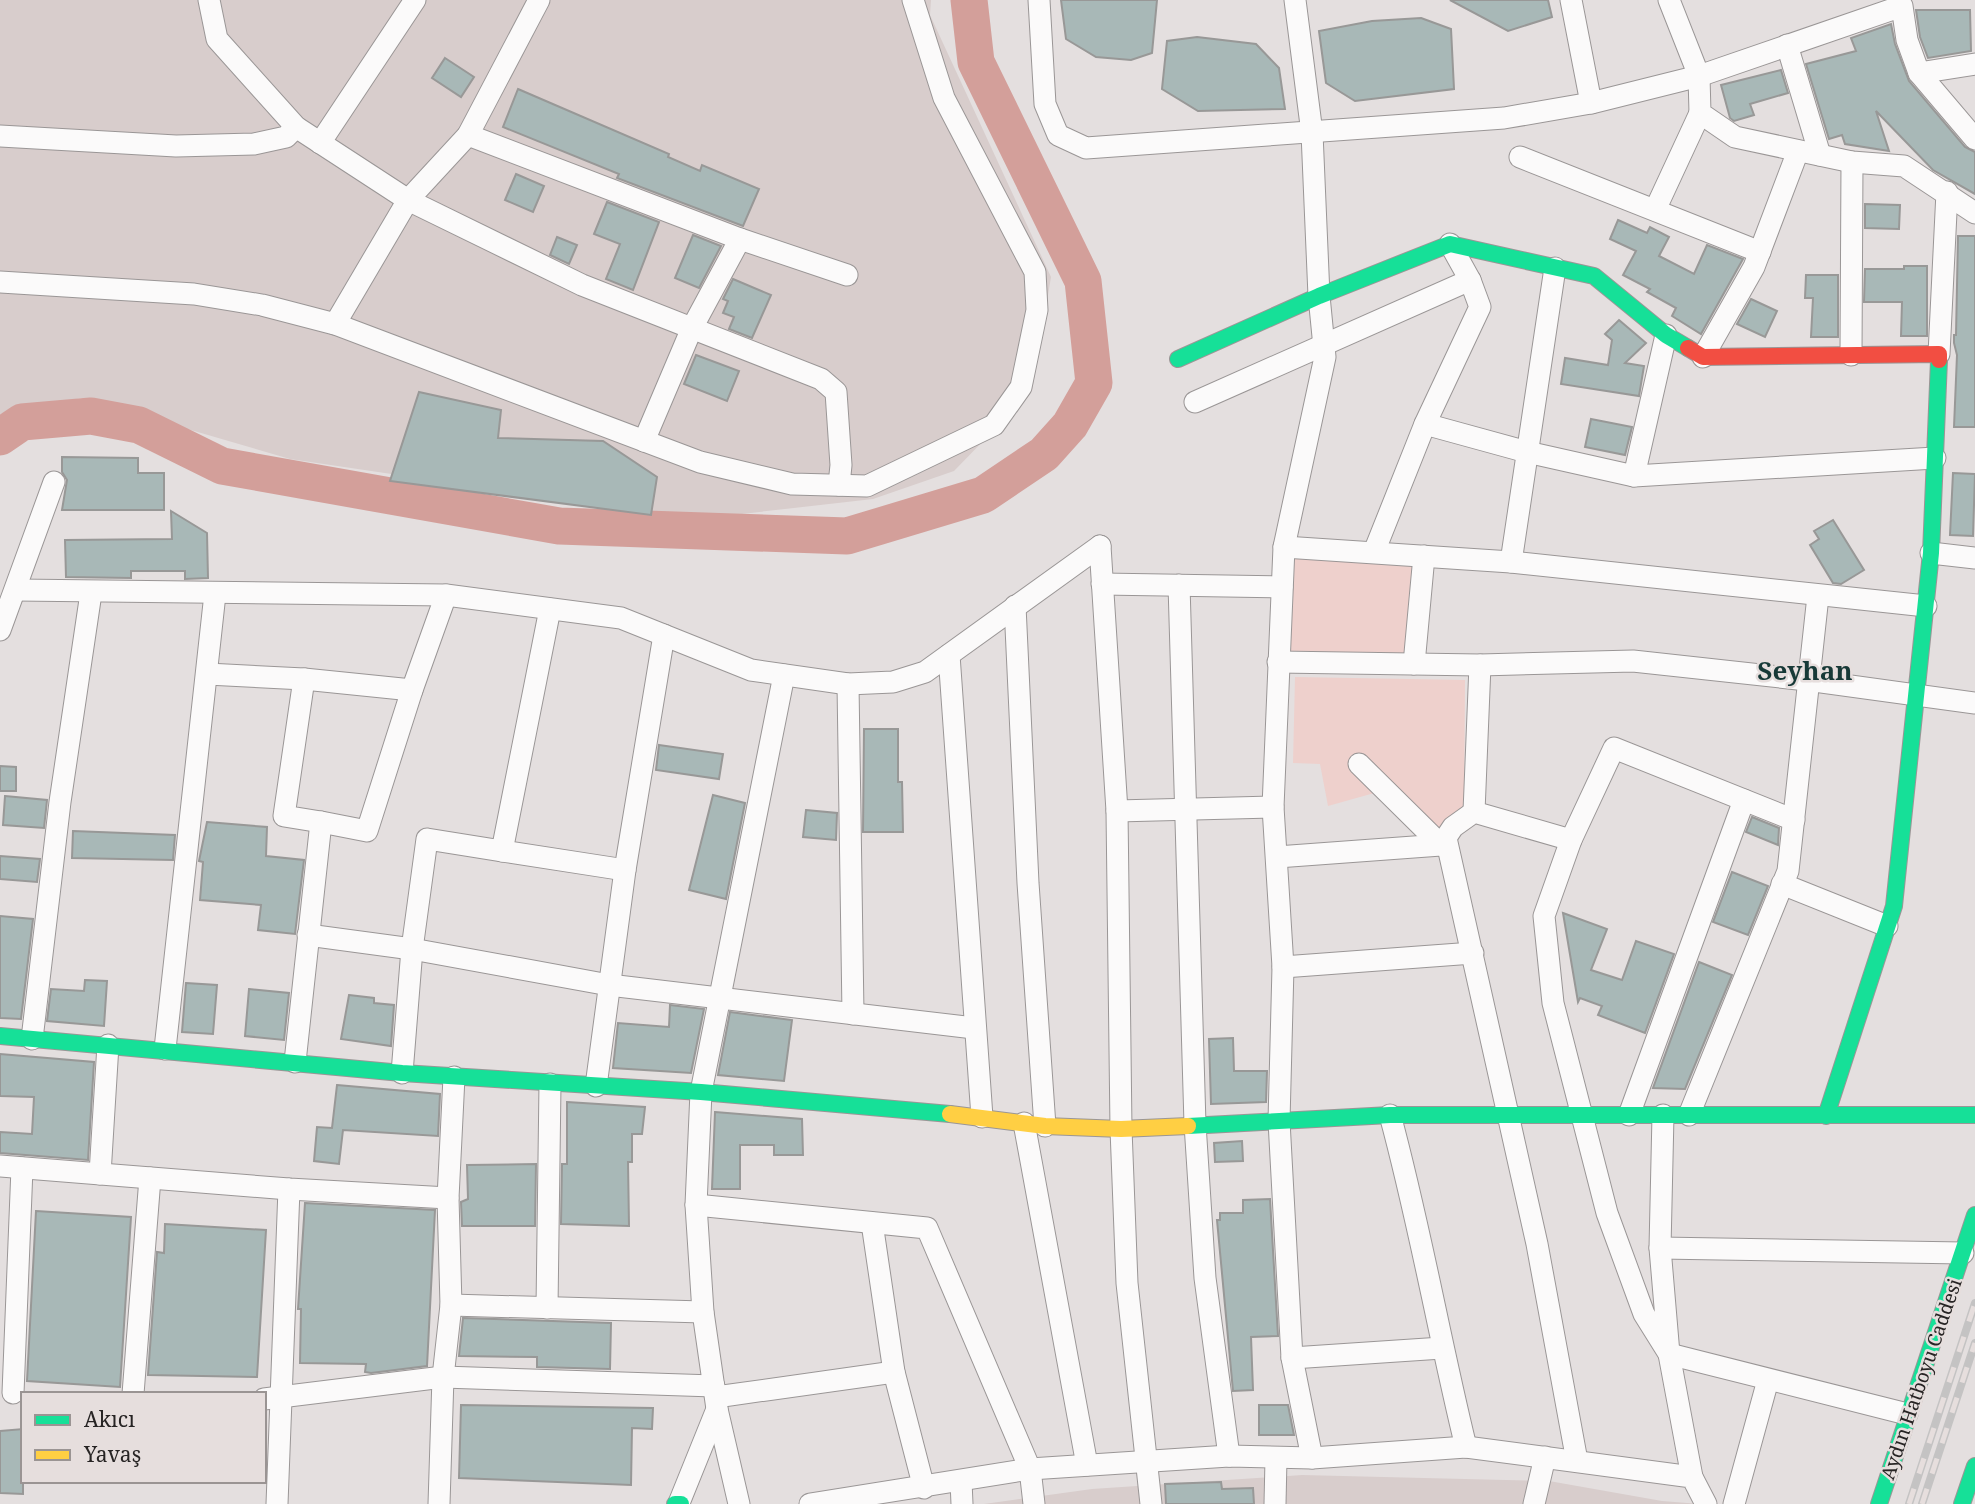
<svg xmlns="http://www.w3.org/2000/svg" width="1975" height="1504" viewBox="0 0 1975 1504" font-family="'Noto Serif',serif">
<rect width="100%" height="100%" fill="#e4dfdf"/>
<g fill="#d8cdcc">
<polygon points="0,0 931,0 930,15 1051,277 1032,391 954,471 873,499 697,519 290,459 81,398 0,414"/>
<polygon points="1302,1475 1549,1481 1662,1501 1700,1504 984,1504 1092,1489"/>
</g>
<g fill="#eed0cc">
<polygon points="1284,547 1424,556 1414,664 1278,662"/>
<polygon points="1295,677 1465,680 1464,817 1441,845 1385,790 1328,806 1320,764 1293,763"/>
</g>
<g fill="none" stroke-linecap="round" stroke-linejoin="round">
<polyline stroke="#d39f9a" stroke-width="37" points="0,437 22,422 91,416 139,425 222,466 559,526 847,536 983,495 1044,454 1070,425 1094,383 1083,281 976,62 969,0"/>
</g>
<g fill="#a8b8b7" stroke="#989897" stroke-width="2">
<polygon points="1061,0 1157,0 1152,53 1131,60 1096,57 1066,39"/>
<polygon points="1450,0 1548,0 1552,17 1508,31"/>
<polygon points="1916,10 1970,10 1971,51 1928,58 1920,37"/>
<polygon points="1421,18 1451,29 1454,89 1355,101 1326,83 1319,31 1372,21"/>
<polygon points="1891,24 1895,44 1909,81 1965,147 1975,152 1975,194 1933,170 1876,111 1889,151 1845,144 1842,135 1829,139 1806,64 1856,51 1851,38"/>
<polygon points="1197,37 1256,44 1279,68 1285,109 1198,111 1162,89 1167,41"/>
<polygon points="445,58 474,77 461,97 432,78"/>
<polygon points="1781,70 1788,93 1750,104 1754,115 1734,121 1730,118 1721,85"/>
<polygon points="518,89 669,154 668,157 700,171 702,165 759,189 743,226 617,178 619,174 503,127"/>
<polygon points="516,174 544,186 533,212 505,200"/>
<polygon points="607,202 659,222 633,290 606,279 620,244 594,234"/>
<polygon points="1865,204 1900,205 1899,229 1865,228"/>
<polygon points="1618,220 1647,233 1650,227 1669,237 1659,256 1694,274 1707,245 1743,259 1701,334 1672,316 1676,308 1647,292 1650,289 1623,275 1636,251 1610,239"/>
<polygon points="693,235 721,246 699,288 675,278"/>
<polygon points="1958,236 1975,236 1975,427 1954,427 1957,355 1954,343 1954,335 1956,335"/>
<polygon points="557,237 577,245 569,264 550,255"/>
<polygon points="1904,266 1927,266 1927,336 1901,336 1902,302 1864,302 1865,269 1904,269"/>
<polygon points="1806,275 1838,275 1838,337 1811,337 1813,298 1805,298"/>
<polygon points="733,279 771,295 752,338 729,329 734,317 723,313 728,301 723,299"/>
<polygon points="1751,299 1777,311 1765,337 1737,324"/>
<polygon points="1619,320 1646,343 1625,363 1644,366 1639,396 1561,384 1565,358 1608,365 1612,340 1605,334"/>
<polygon points="696,355 739,371 727,401 684,384"/>
<polygon points="419,392 501,410 498,438 603,441 657,477 651,515 390,481"/>
<polygon points="1591,419 1632,427 1625,455 1585,447"/>
<polygon points="62,457 138,458 138,473 164,473 164,510 62,510 67,480 62,472"/>
<polygon points="1953,473 1975,474 1973,536 1950,535"/>
<polygon points="171,511 207,533 208,578 185,579 185,571 131,571 131,578 66,577 65,540 172,539"/>
<polygon points="1833,520 1864,570 1841,584 1833,583 1810,545 1819,539 1814,531"/>
<polygon points="864,729 898,729 898,782 902,782 903,832 863,832"/>
<polygon points="659,745 723,754 719,779 656,770"/>
<polygon points="0,766 16,767 16,791 0,791"/>
<polygon points="713,795 745,803 726,899 689,890"/>
<polygon points="5,796 47,800 44,828 3,825"/>
<polygon points="806,810 837,813 836,840 803,837"/>
<polygon points="1752,817 1779,828 1778,845 1746,832"/>
<polygon points="207,822 267,827 266,856 304,860 295,934 258,930 261,905 200,900 203,862 199,861"/>
<polygon points="73,831 175,835 173,860 72,858"/>
<polygon points="0,856 40,859 37,882 0,879"/>
<polygon points="1732,872 1768,886 1748,935 1713,922"/>
<polygon points="1563,913 1607,929 1591,970 1622,980 1636,941 1674,954 1645,1033 1598,1015 1602,1006 1580,998 1578,1002"/>
<polygon points="0,916 33,919 21,1019 0,1018"/>
<polygon points="1699,962 1732,975 1685,1089 1653,1088"/>
<polygon points="85,980 107,981 104,1026 47,1021 51,989 84,991"/>
<polygon points="186,983 217,985 213,1034 182,1032"/>
<polygon points="249,989 289,993 284,1040 245,1036"/>
<polygon points="349,995 374,998 374,1003 394,1005 391,1046 341,1039"/>
<polygon points="670,1005 704,1009 691,1073 613,1068 618,1023 669,1027"/>
<polygon points="730,1012 792,1020 784,1081 718,1075"/>
<polygon points="1233,1038 1234,1071 1267,1071 1266,1102 1211,1104 1209,1039"/>
<polygon points="0,1054 94,1062 88,1160 0,1153 0,1132 32,1134 34,1097 0,1096"/>
<polygon points="337,1085 440,1094 438,1136 343,1130 339,1164 314,1161 317,1127 332,1128"/>
<polygon points="567,1102 645,1107 642,1134 632,1134 632,1162 628,1162 629,1226 561,1224 562,1164 567,1164"/>
<polygon points="715,1112 802,1119 803,1155 774,1155 774,1145 740,1145 740,1189 712,1189"/>
<polygon points="1242,1141 1243,1161 1215,1162 1214,1143"/>
<polygon points="536,1164 535,1226 462,1226 461,1202 468,1199 467,1165"/>
<polygon points="1270,1199 1278,1336 1251,1337 1253,1390 1233,1391 1217,1220 1220,1220 1220,1213 1243,1213 1243,1200"/>
<polygon points="305,1203 435,1210 427,1366 371,1373 365,1372 366,1364 300,1363 301,1309 298,1309"/>
<polygon points="36,1211 131,1217 120,1387 27,1381"/>
<polygon points="165,1224 266,1230 257,1377 148,1375 157,1252 164,1253"/>
<polygon points="463,1318 611,1323 610,1369 537,1367 537,1357 459,1356"/>
<polygon points="461,1405 653,1408 652,1429 632,1428 631,1485 459,1478"/>
<polygon points="1259,1405 1288,1405 1294,1435 1259,1435"/>
<polygon points="23,1429 23,1494 0,1493 0,1431"/>
<polygon points="1221,1482 1222,1489 1253,1488 1254,1504 1166,1504 1165,1484"/>
</g>
<g fill="none" stroke-linecap="round" stroke-linejoin="round">
<defs>
<g id="street">
<polyline points="209,0 217,39 296,127 408,200 582,285 821,379 836,392 841,465 839,485"/>
<polyline points="1039,0 1045,104 1058,135 1086,148 1504,118 1591,103 1699,76 1902,6 1907,40 1919,73 1975,139"/>
<polyline points="1295,0 1312,133 1319,296 1325,357 1284,547 1273,807 1283,967 1279,1121 1292,1358 1312,1458"/>
<polyline points="1571,0 1591,103"/>
<polyline points="1669,0 1699,76 1700,113 1735,137 1852,162 1904,166 1975,213"/>
<polyline points="1787,45 1820,155"/>
<polyline points="1919,73 1975,64"/>
<polyline points="468,135 740,239 847,275"/>
<polyline points="0,136 176,146 254,144 286,137 296,127"/>
<polyline points="320,143 415,0"/>
<polyline points="1520,157 1760,252"/>
<polyline points="1655,210 1700,113"/>
<polyline points="0,282 194,294 262,305 335,324 700,462 792,484 867,486 994,425 1021,387 1037,310 1035,272 944,98 913,0"/>
<polyline points="335,324 408,200 468,135 539,0"/>
<polyline points="1939,354 1947,192"/>
<polyline points="1851,355 1852,162"/>
<polyline points="1703,357 1754,267 1798,151"/>
<polyline points="1195,402 1470,280"/>
<polyline points="1425,424 1527,452 1634,476 1935,458"/>
<polyline points="644,441 692,328 740,239"/>
<polyline points="1634,476 1666,335"/>
<polyline points="1100,546 1117,811 1121,1129 1127,1283 1151,1504"/>
<polyline points="1284,547 1511,562 1926,606"/>
<polyline points="1374,552 1425,424 1480,307 1470,280 1450,244"/>
<polyline points="1931,553 1975,558"/>
<polyline points="1511,562 1555,268"/>
<polyline points="1102,584 1282,587"/>
<polyline points="1179,585 1195,1124 1205,1278 1229,1456"/>
<polyline points="16,590 446,595 621,618 751,670 848,684 893,682 925,672 1100,546"/>
<polyline points="1015,606 1028,883 1045,1126"/>
<polyline points="0,630 54,482"/>
<polyline points="949,655 982,1117"/>
<polyline points="1278,662 1480,665 1633,661 1807,680 1975,703"/>
<polyline points="1414,664 1424,556"/>
<polyline points="207,674 304,679 412,690"/>
<polyline points="304,679 284,816 321,822"/>
<polyline points="848,684 853,1014"/>
<polyline points="1359,764 1441,845"/>
<polyline points="1117,811 1273,807"/>
<polyline points="1474,812 1480,665"/>
<polyline points="1794,820 1614,748 1571,840 1544,916 1553,1003 1607,1213 1644,1314 1669,1354 1907,1414"/>
<polyline points="1446,838 1537,1244 1577,1461"/>
<polyline points="502,851 625,870"/>
<polyline points="1277,857 1441,845 1453,827 1474,812 1571,840"/>
<polyline points="1782,884 1887,926"/>
<polyline points="308,935 412,949 609,985 974,1028"/>
<polyline points="1283,967 1473,953"/>
<polyline points="32,1039 60,802 91,593"/>
<polyline points="165,1049 215,594"/>
<polyline points="295,1062 321,822 367,831 412,690 446,595"/>
<polyline points="402,1073 412,949 427,839 502,851 550,609"/>
<polyline points="596,1086 625,870 664,635"/>
<path d="M1390,1115C1420,1225 1439,1337 1466,1447"/>
<polyline points="1629,1115 1744,800"/>
<polyline points="1663,1115 1660,1248 1669,1354 1692,1477"/>
<polyline points="1689,1115 1788,871 1818,596"/>
<polyline points="1024,1123 1087,1465"/>
<polyline points="0,1166 289,1189 448,1198"/>
<polyline points="100,1174 108,1045"/>
<polyline points="696,1205 927,1228 1030,1469 1034,1504"/>
<polyline points="872,1223 894,1372 924,1488"/>
<polyline points="1660,1248 1963,1253"/>
<polyline points="451,1305 703,1312"/>
<polyline points="547,1308 550,1084"/>
<polyline points="1292,1358 1442,1348"/>
<polyline points="13,1393 22,1168"/>
<polyline points="133,1394 150,1178"/>
<polyline points="716,1397 894,1372"/>
<polyline points="264,1399 443,1377 714,1386"/>
<polyline points="961,1481 962,1504"/>
<polyline points="679,1503 717,1409"/>
<polyline points="277,1504 289,1189"/>
<polyline points="439,1504 443,1377 451,1305 448,1198 454,1077"/>
<polyline points="739,1504 717,1409 703,1312 696,1205 701,1092 784,675"/>
<polyline points="810,1504 1030,1469 1229,1456 1312,1458 1466,1447 1692,1477 1706,1504"/>
<polyline points="1275,1504 1276,1459"/>
<polyline points="1534,1504 1545,1457"/>
<polyline points="1734,1504 1768,1380"/>
</g>
<g id="fast">
<polyline points="1178,359 1319,296 1450,244 1594,276 1666,335 1688,348"/>
<polyline points="0,1036 402,1073 701,1092 950,1114"/>
<polyline points="1826,1116 1894,906 1931,553 1939,360"/>
<polyline points="1188,1126 1390,1115 1975,1115"/>
<polyline points="675,1504 681,1504"/>
<polyline points="1879,1504 1975,1215"/>
<polyline points="1962,1504 1975,1466"/>
</g>
<polyline id="slow" points="950,1114 1045,1126 1121,1129 1188,1126"/>
<polyline id="jam" points="1688,348 1703,357 1939,354 1939,360"/>
</defs>
<use href="#street" stroke="#9a9696" stroke-width="23"/>
<use href="#fast" stroke="#9a9696" stroke-width="18"/>
<use href="#slow" stroke="#9a9696" stroke-width="18"/>
<use href="#jam" stroke="#9a9696" stroke-width="18"/>
<use href="#street" stroke="#fbfafa" stroke-width="21"/>
<use href="#fast" stroke="#16e098" stroke-width="16"/>
<use href="#slow" stroke="#ffcf43" stroke-width="16"/>
<use href="#jam" stroke="#f24e42" stroke-width="16"/>
<defs>
<g id="rail">
<polyline points="1909,1504 1975,1303"/>
<polyline points="1922,1504 1975,1343"/>
</g>
</defs>
<use href="#rail" stroke="#c4c3c3" stroke-width="8"/>
<use href="#rail" stroke="#e6dedd" stroke-width="5" stroke-dasharray="16" stroke-linecap="butt"/>
</g>
<g text-anchor="middle" dominant-baseline="central" stroke-width="5" stroke-linejoin="round" paint-order="stroke">
<g font-size="19" fill="#272424" stroke="#e6dedd">
<text transform="translate(1921 1379) rotate(-71)">Aydın Hatboyu Caddesi</text>
</g>
<g font-size="26" font-weight="bold" fill="#173937" stroke="#e6dedd">
<text x="1805" y="670">Seyhan</text>
</g>
</g>
<rect x="21" y="1392" width="245" height="91" fill="#e6dedd" stroke="#9a9493" stroke-width="2"/>
<rect x="35" y="1415" width="35" height="10" fill="#16e098" stroke="#9a9493" stroke-width="2"/>
<text x="84" y="1427" font-size="21" fill="#272424">Akıcı</text>
<rect x="35" y="1450" width="35" height="10" fill="#ffcf43" stroke="#9a9493" stroke-width="2"/>
<text x="84" y="1462" font-size="21" fill="#272424">Yavaş</text>
</svg>
